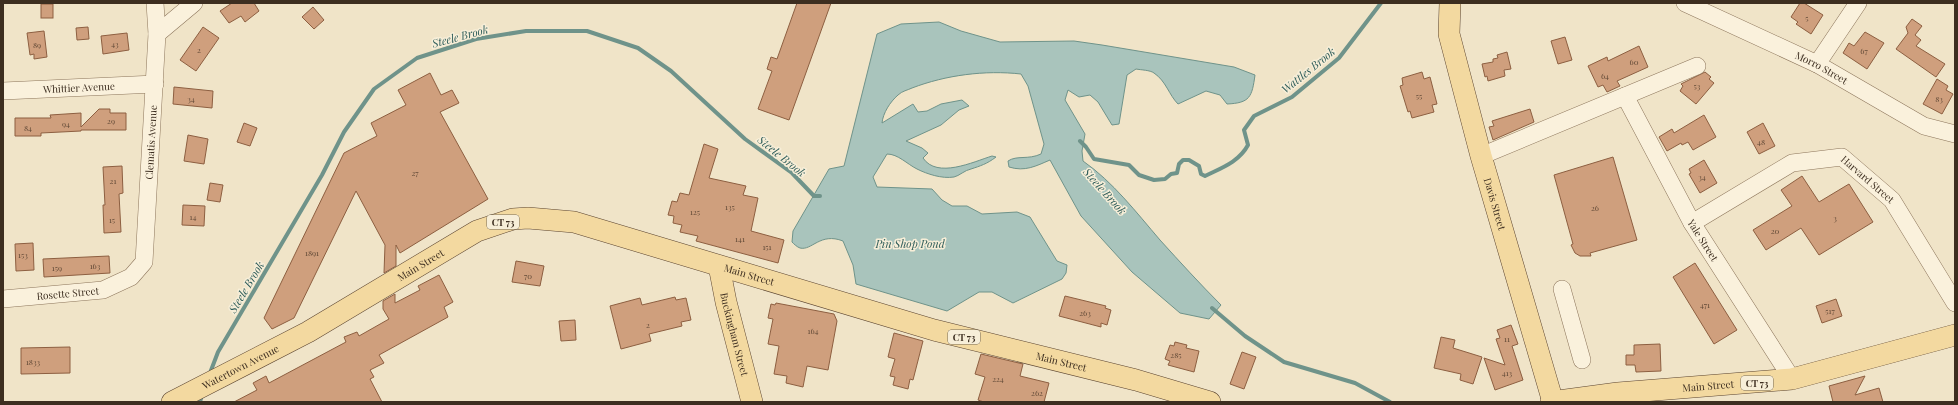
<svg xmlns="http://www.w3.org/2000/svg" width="1958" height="405" viewBox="0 0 1958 405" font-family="'Playfair Display',serif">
<rect width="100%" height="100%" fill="#f0e4c8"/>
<path fill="#a9c4bc" stroke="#6f938a" d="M939,22L961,31L1000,42L1074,41L1102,45L1234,67L1255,75C1252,97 1250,103 1227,104L1220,95L1206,91L1178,104C1169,95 1166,81 1154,73C1150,70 1141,70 1136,69L1127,75L1119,124L1112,125L1098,102L1090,95L1079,97L1068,90L1065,100L1085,134L1082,151L1083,161C1113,182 1136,212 1160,240C1180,262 1200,284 1221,305L1209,319L1180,313L1132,272L1081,216L1050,160C1036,166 1025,172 1009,167L1008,161C1017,155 1028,160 1041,154L1044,144L1028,86L1021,74C985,70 946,75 912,88C908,90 902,91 898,95C890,102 883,113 882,123L913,104L918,112L927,111L941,104L962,100L969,106L959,110L941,125L906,141L922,148L928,153L923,158C937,179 973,162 992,156L996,157C987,164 980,166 971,169C965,170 959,176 954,177C942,179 927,174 917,169C907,164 898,154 887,154L873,177L877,187L932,189L942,200L952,206H967L982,214L1017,212L1030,217L1057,261L1067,265L1066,273L1062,279L1013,303L992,292H979L947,311L856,284L853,265L843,241C820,232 812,251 800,248C797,247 794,244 792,242L793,231L829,169L844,166L877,34L901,24Z"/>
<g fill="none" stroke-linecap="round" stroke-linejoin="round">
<g stroke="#6f938a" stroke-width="4">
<path d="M1080,141L1086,147L1094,159L1129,165L1139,175L1154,180L1165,179L1171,174L1177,173L1179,164L1183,160H1189L1199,166L1201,174L1205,176C1221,168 1239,162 1248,145L1244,130L1254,116L1292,97L1339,58L1381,3"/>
<polyline points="1212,308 1245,336 1284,362 1355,383 1390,402"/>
<polyline points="210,373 218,352 322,175 344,132 374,89 417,58 476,39 526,31 587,31 638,48 671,71 745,139 792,173 814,196 820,196"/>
<polyline points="200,402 202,395"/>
</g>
</g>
<g fill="#cf9f7d" stroke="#8d5f41">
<polygon points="232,3 254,3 259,11 245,22 241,16 229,23 220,11"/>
<polygon points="797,3 831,3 789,120 758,109 772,71 767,69 771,57 777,59"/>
<polygon points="1800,3 1804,3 1823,15 1811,34 1796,24 1798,22 1791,17"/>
<rect x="41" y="4" width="12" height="14"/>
<polygon points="313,7 324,20 314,29 302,17"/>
<polygon points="1912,19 1922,26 1915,35 1921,40 1916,46 1945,64 1936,77 1896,49 1908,33 1906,27"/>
<polygon points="88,27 89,39 77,40 76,28"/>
<polygon points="203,27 219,38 196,71 180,60"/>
<polygon points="44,31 47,57 34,59 34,54 30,55 27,33"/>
<polygon points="1865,32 1884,43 1867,69 1843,53 1849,43 1854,46"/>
<polygon points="127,33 129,50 103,54 101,36"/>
<polygon points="1565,37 1572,60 1558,64 1551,41"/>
<polygon points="1639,46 1648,67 1617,81 1620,86 1607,92 1603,85 1598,87 1588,66 1607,57 1608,61"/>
<polygon points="1507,52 1511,69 1504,70 1505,76 1488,81 1487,76 1485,77 1482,64 1493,62 1493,59 1498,58 1497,55"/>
<polygon points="1422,72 1424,79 1430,77 1437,104 1432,105 1434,112 1412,118 1410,111 1408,112 1400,86 1403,85 1402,78"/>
<polygon points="1705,72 1711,77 1709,79 1714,83 1696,104 1680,91 1683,86 1681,84"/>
<polygon points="430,73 441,95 452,90 459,103 440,112 488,199 400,253 396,245 396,266 384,273 385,245 356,191 294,318 272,329 264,318 344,153 377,136 371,123 406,105 398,90"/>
<polygon points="1937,79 1948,86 1946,90 1953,94 1942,114 1923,104"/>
<polygon points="174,87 213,91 212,108 173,104"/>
<polygon points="99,109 110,109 110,113 126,113 126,130 81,130 81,131 41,133 41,136 15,136 15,118 51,118 50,115 81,113 81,127"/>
<polygon points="1530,109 1534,122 1493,140 1489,127 1494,126 1492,121"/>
<polygon points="1704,115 1716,137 1693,150 1688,142 1682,145 1681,143 1667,151 1659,137 1672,129 1674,133"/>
<polygon points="244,123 257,128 250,146 237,142"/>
<polygon points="1763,123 1775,146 1759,154 1747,132"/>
<polygon points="188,135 208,139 204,164 184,161"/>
<polygon points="704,144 718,149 709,178 746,186 743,195 758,198 751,231 784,240 778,263 696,241 698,236 680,232 682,225 673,223 674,216 668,215 672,201 677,202 680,193 689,195"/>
<polygon points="1613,157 1637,240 1590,253 1591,256 1580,256 1575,253 1571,245 1573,244 1554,175"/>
<polygon points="1704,160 1717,183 1700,193 1689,174 1691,173 1689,169"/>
<polygon points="122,166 123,193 119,194 121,232 104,233 103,205 105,205 103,167"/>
<polygon points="1802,176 1819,202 1849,184 1873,222 1819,255 1801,228 1766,250 1753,230 1792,206 1781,190"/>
<polygon points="210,183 223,185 220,202 207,200"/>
<polygon points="183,205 205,206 204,226 182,225"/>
<polygon points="33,243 34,270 16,271 15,244"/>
<polygon points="109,256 110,273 44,277 43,259"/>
<polygon points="516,261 544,266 540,286 512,282"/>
<polygon points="1695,263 1737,330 1714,344 1673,277"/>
<polygon points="439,275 453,302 444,307 448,317 379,355 384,363 370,370 374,377 370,379 382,402 234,402 257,390 253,383 266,376 269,383 346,342 344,337 357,332 359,336 389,319 383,309 383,301 395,294 395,303 420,290 418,286"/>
<polygon points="1065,296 1106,306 1105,308 1111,310 1107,325 1101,323 1101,327 1059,316"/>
<polygon points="675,297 676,300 686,298 691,320 681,322 682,326 649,334 651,341 621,349 610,306 640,298 642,305"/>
<polygon points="1836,299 1842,316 1822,323 1816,306"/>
<polygon points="776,303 834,314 837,321 828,370 807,366 803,387 786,383 787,376 774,374 779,346 768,344 773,319 768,318 771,304 775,305"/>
<polygon points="575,320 576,340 561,341 559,321"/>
<polygon points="1511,325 1518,344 1512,346 1523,380 1495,390 1484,358 1505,365 1496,339 1500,338 1497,330"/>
<polygon points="894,333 923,341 913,380 910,379 908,389 893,385 895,377 890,376 895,359 888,357"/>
<polygon points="1441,337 1455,340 1453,348 1482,357 1473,384 1460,380 1461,374 1434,368"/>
<polygon points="1175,342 1187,345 1186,348 1199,351 1194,372 1168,365 1170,361 1165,359 1170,345 1174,346"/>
<polygon points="1660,344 1661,371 1636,372 1635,365 1626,365 1626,355 1634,355 1634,345"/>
<polygon points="70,347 70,373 21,374 21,348"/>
<polygon points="1242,352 1256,357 1244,389 1230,384"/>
<polygon points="981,354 1023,364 1020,376 1049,383 1044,402 984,402 978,400 985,377 975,374"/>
<polygon points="1865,376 1855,395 1879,388 1883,402 1833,402 1829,386"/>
</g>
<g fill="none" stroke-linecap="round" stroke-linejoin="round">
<defs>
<g id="minor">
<path id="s1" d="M1685,3L1817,64L1924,126L1955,134"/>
<polyline points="157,34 194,3"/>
<polyline points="1817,64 1858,3"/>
<path id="s2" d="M3,91L155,84"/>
<path id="s3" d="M1625,96L1692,223L1792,379"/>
<polyline points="1481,156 1697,66"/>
<path id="s4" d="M1692,223L1792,163L1842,157L1892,200L1955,303"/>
<polyline points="1562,289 1582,360"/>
<path id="s5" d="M3,299L103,290L131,277L144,262L157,34L155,3"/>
</g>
<g id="major">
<path id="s6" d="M1450,3L1449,34L1481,156L1553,402"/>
<path id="s7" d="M719,266L726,302L752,402"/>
<path id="s8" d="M172,402L308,332L477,231L513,219L528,218L574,222L934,330L1136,380L1210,402"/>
<path id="s9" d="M1551,402L1618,393L1792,379L1955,335"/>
</g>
</defs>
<use href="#minor" stroke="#8d765c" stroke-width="18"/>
<use href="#major" stroke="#5b4430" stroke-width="22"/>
<use href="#minor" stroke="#faf1dc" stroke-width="17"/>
<use href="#major" stroke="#f3d9a0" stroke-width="21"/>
</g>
<g text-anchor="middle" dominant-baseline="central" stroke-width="3" stroke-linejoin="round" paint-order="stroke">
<g font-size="8" fill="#624a37">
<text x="1807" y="17">5</text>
<text x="115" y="43">43</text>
<text x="37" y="44">89</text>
<text x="199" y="49">2</text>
<text x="1864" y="50">67</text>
<text x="1634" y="61">60</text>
<text x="1605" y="75">64</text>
<text x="1697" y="85">53</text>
<text x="1419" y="95">55</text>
<text x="191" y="98">34</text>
<text x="1939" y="98">83</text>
<text x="111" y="120">29</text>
<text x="66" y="123">94</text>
<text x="28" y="127">84</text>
<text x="1761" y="141">48</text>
<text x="415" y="172">27</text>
<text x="1702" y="176">34</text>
<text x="113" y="180">21</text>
<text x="730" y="206">135</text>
<text x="1595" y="207">26</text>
<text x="695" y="211">125</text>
<text x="193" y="216">14</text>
<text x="1835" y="217">3</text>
<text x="112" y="219">15</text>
<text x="1775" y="230">20</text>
<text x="740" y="238">141</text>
<text x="767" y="246">151</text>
<text x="312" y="252">1891</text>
<text x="23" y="254">153</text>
<text x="95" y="265">163</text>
<text x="57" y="267">159</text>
<text x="528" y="275">70</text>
<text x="1705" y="304">471</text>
<text x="1830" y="310">517</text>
<text x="1085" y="312">263</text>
<text x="648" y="324">2</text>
<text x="813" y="330">164</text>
<text x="1507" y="338">11</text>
<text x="1176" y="354">285</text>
<text x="33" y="361">1833</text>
<text x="1507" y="372">413</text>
<text x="998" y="378">224</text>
<text x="1037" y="392">262</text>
</g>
<g fill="#f7eed8" stroke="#756857" stroke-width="1">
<rect x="487" y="215" width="32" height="14" rx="3"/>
<rect x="948" y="330" width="32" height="14" rx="3"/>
<rect x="1741" y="376" width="32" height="14" rx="3"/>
</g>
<g font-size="9" font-weight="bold" fill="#3d2e20">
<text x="503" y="222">CT 73</text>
<text x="964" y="337">CT 73</text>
<text x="1757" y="383">CT 73</text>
</g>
<g font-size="10" fill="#3d2e20" stroke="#f7eed8">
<text stroke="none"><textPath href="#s1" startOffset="151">Morro Street</textPath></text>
<text stroke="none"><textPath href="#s2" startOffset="76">Whittier Avenue</textPath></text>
<text stroke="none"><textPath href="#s5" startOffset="271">Clematis Avenue</textPath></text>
<text stroke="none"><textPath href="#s4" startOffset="201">Harvard Street</textPath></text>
<text stroke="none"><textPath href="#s6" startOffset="207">Davis Street</textPath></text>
<text stroke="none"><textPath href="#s3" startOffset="164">Yale Street</textPath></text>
<text stroke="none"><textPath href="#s8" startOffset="284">Main Street</textPath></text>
<text stroke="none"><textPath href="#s8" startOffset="632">Main Street</textPath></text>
<text stroke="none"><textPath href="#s5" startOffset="65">Rosette Street</textPath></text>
<text stroke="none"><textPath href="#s7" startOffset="70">Buckingham Street</textPath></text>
<text stroke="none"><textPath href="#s8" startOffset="956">Main Street</textPath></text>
<text stroke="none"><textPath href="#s8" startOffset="77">Watertown Avenue</textPath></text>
<text stroke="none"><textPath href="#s9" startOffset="158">Main Street</textPath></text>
</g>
<g font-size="11" font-style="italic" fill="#2f5d5a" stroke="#f7eed8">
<text transform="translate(460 36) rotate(-15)">Steele Brook</text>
<text transform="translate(1308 70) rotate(-39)">Wattles Brook</text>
<text transform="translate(782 156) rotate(39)">Steele Brook</text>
<text transform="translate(1105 191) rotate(48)">Steele Brook</text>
<text x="910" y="243">Pin Shop Pond</text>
<text transform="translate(246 287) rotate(-59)">Steele Brook</text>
</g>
</g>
<rect width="1958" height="405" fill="none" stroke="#3d2e20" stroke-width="8"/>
</svg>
